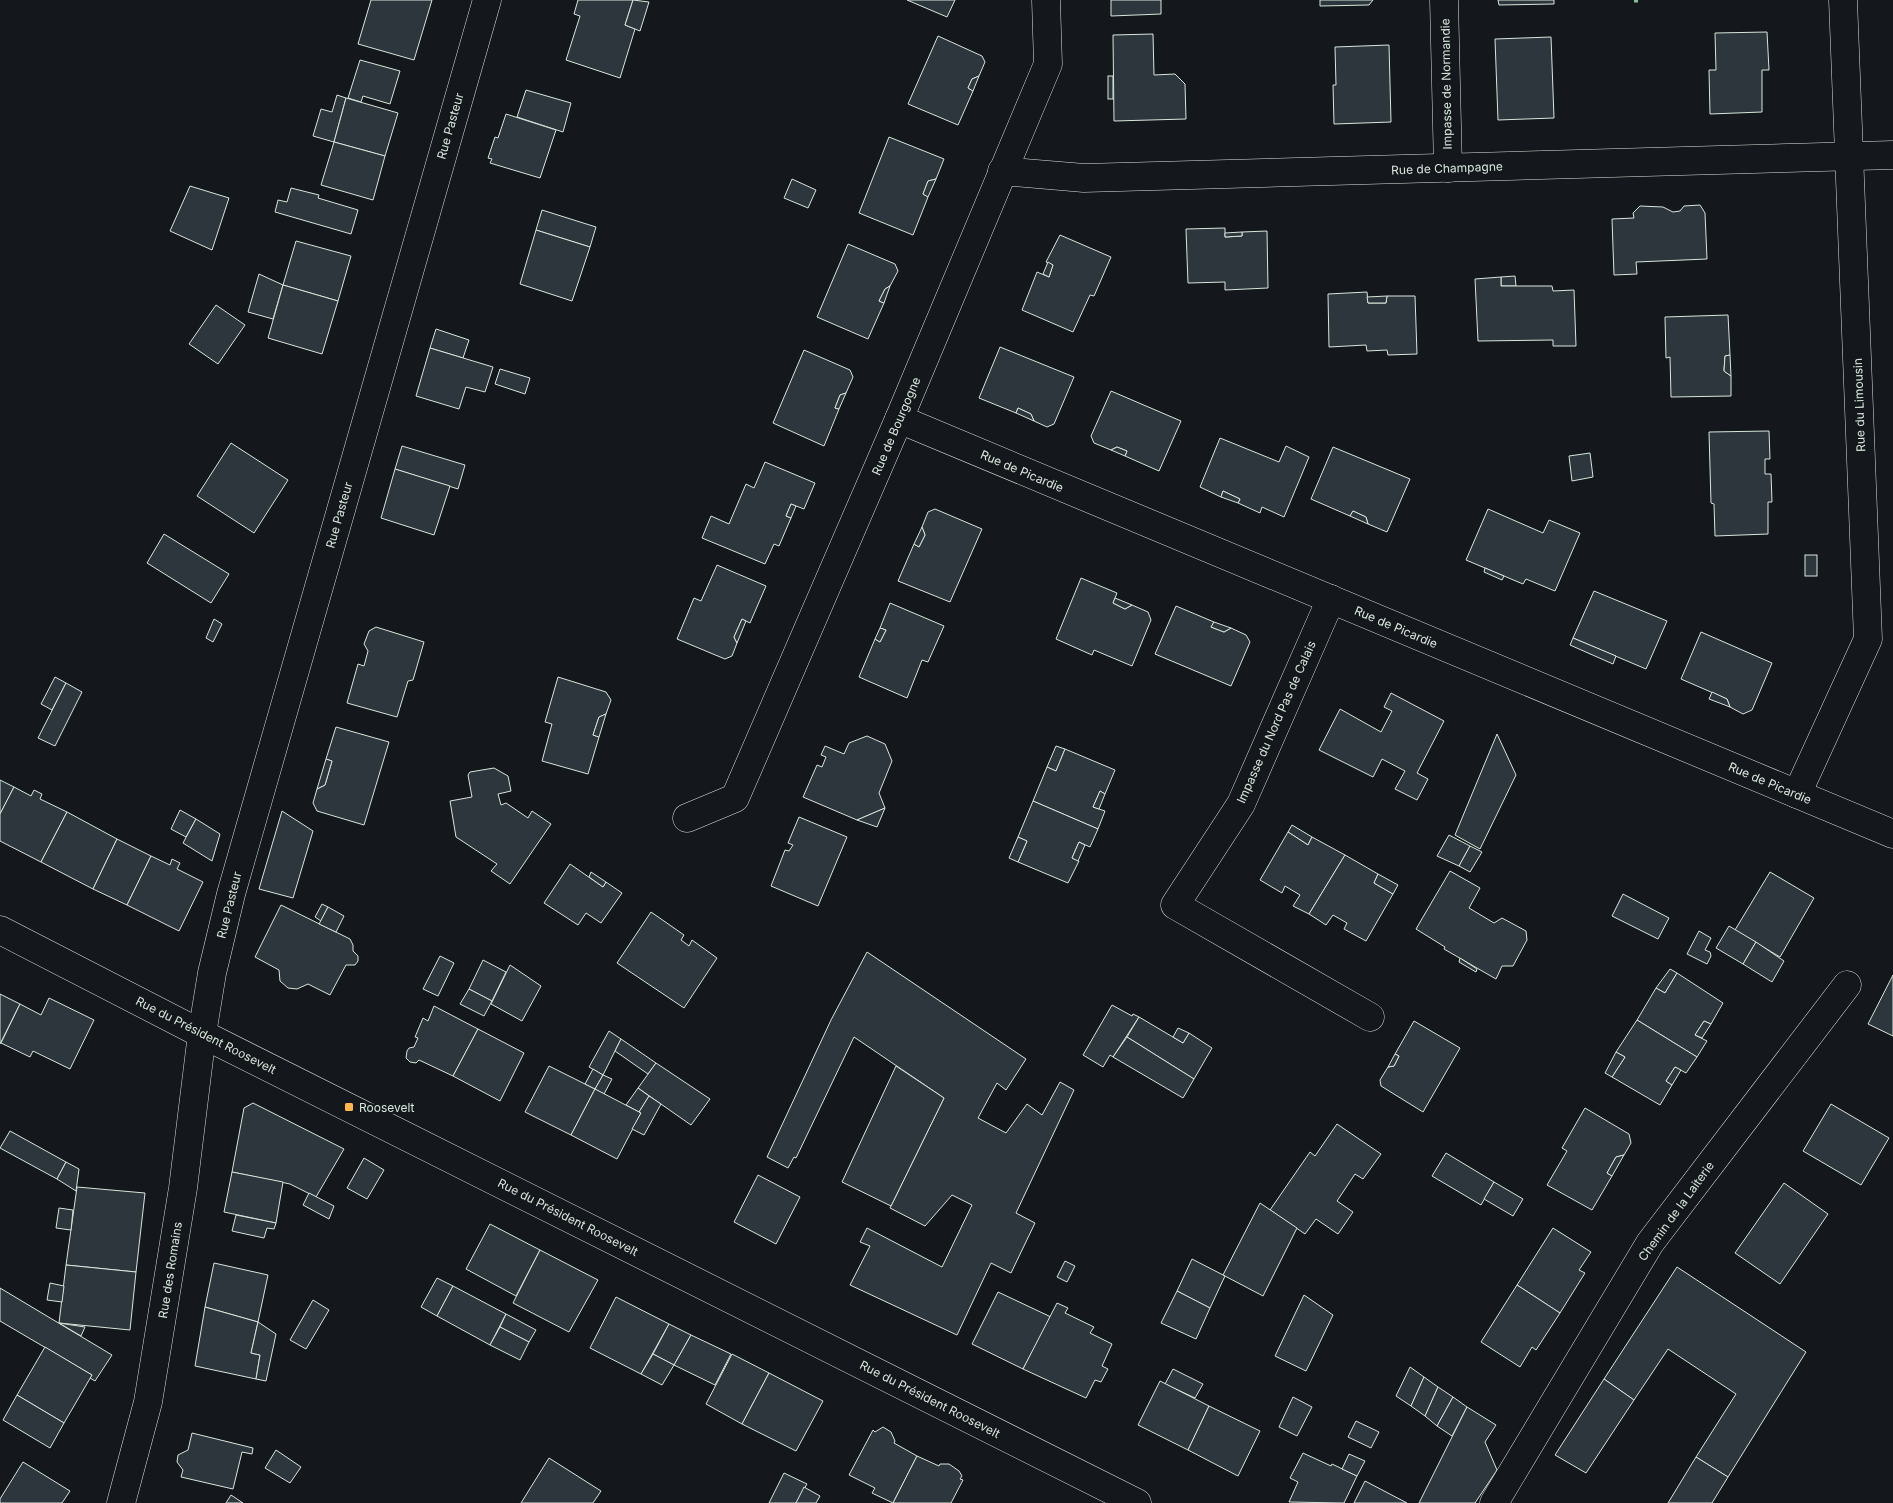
<svg xmlns="http://www.w3.org/2000/svg" width="1893" height="1503" viewBox="0 0 1893 1503" font-family="Inter,sans-serif">
<rect width="100%" height="100%" fill="#14181c"/>
<g fill="#2c363c" stroke="#d8e6dc">
<polygon points="371,0 432,0 414,60 358,44"/>
<polygon points="578,0 633,0 625,25 635,29 620,78 566,60 580,16 574,14"/>
<polygon points="633,0 649,2 640,31 625,25"/>
<polygon points="907,0 955,0 947,17"/>
<polygon points="1111,0 1161,0 1161,14 1111,16"/>
<polygon points="1320,0 1373,0 1369,5 1320,6"/>
<polygon points="1498,0 1554,0 1554,4 1499,5"/>
<polygon points="1767,32 1769,70 1762,70 1762,112 1710,114 1709,70 1716,70 1715,33"/>
<polygon points="1153,34 1154,75 1175,74 1185,84 1186,119 1114,121 1113,35"/>
<polygon points="938,36 982,56 985,62 979,76 972,79 968,88 973,91 958,125 908,104"/>
<polygon points="1551,37 1554,118 1498,120 1495,39"/>
<polygon points="1389,45 1391,122 1334,124 1333,85 1336,85 1335,47"/>
<polygon points="360,60 400,71 390,104 363,96 361,102 348,98"/>
<polygon points="979,76 973,91 968,88 972,79"/>
<rect x="1108" y="76" width="5" height="23"/>
<polygon points="526,90 571,103 563,132 517,117"/>
<polygon points="337,95 346,98 334,142 313,136 321,109 332,112"/>
<polygon points="346,98 398,113 385,156 334,142"/>
<polygon points="506,114 556,130 540,178 490,163 492,159 488,158 495,137 498,138"/>
<polygon points="889,137 944,159 936,179 928,181 923,194 928,197 913,235 859,213"/>
<polygon points="334,142 385,156 373,200 321,185"/>
<polygon points="792,179 816,190 808,208 784,198"/>
<polygon points="936,179 928,197 923,194 928,181"/>
<polygon points="190,186 229,198 212,250 170,231"/>
<polygon points="291,188 319,195 318,198 358,210 351,234 275,212 278,200 287,202"/>
<polygon points="1700,205 1705,213 1707,259 1636,262 1637,274 1614,275 1612,219 1634,218 1633,213 1640,206 1663,207 1673,212 1680,211 1684,206"/>
<polygon points="542,210 596,227 590,247 536,230"/>
<polygon points="1225,228 1225,237 1242,236 1242,232 1267,231 1268,288 1225,290 1225,282 1188,283 1186,229"/>
<polygon points="536,230 590,247 572,301 520,284"/>
<polygon points="1242,232 1242,236 1225,237 1225,233"/>
<polygon points="1060,235 1111,257 1094,296 1090,295 1073,332 1022,310 1037,272 1049,277 1053,265 1046,262"/>
<polygon points="296,241 351,256 338,301 283,285"/>
<polygon points="848,244 895,264 898,271 890,286 885,289 879,301 884,303 868,339 817,317"/>
<polygon points="1048,262 1053,265 1049,277 1043,274"/>
<polygon points="259,274 283,285 273,319 248,312"/>
<polygon points="1515,276 1516,286 1501,286 1501,277"/>
<polygon points="1501,277 1501,286 1552,286 1553,291 1574,290 1576,346 1553,346 1553,340 1478,341 1475,279"/>
<polygon points="283,285 338,301 322,354 268,338"/>
<polygon points="890,286 884,303 879,301 885,289"/>
<polygon points="1367,292 1368,303 1386,303 1387,296 1415,296 1417,354 1388,355 1387,350 1367,351 1366,345 1329,347 1328,294"/>
<polygon points="1387,296 1386,303 1368,303 1367,297"/>
<polygon points="216,305 245,325 218,364 189,344"/>
<polygon points="1728,315 1730,355 1725,356 1724,371 1731,376 1731,396 1671,397 1670,357 1666,358 1665,317"/>
<polygon points="436,329 469,340 463,358 430,348"/>
<polygon points="1000,347 1074,377 1054,424 1047,427 1034,421 1031,414 1018,408 1016,413 979,398"/>
<polygon points="430,348 493,367 485,392 466,387 459,409 416,396"/>
<polygon points="804,350 850,370 853,377 846,393 840,395 835,408 839,409 824,446 773,423"/>
<polygon points="1730,355 1731,376 1724,371 1725,356"/>
<polygon points="500,369 530,378 525,394 495,384"/>
<polygon points="1111,391 1181,421 1159,471 1125,456 1127,451 1117,447 1111,450 1094,443 1091,436"/>
<polygon points="846,393 839,409 835,408 840,395"/>
<polygon points="1018,408 1031,414 1034,421 1016,413"/>
<polygon points="1769,431 1770,459 1765,459 1765,474 1771,474 1772,502 1768,502 1768,534 1715,536 1714,504 1711,503 1709,432"/>
<polygon points="1220,438 1279,462 1286,446 1309,457 1284,517 1262,507 1260,513 1238,503 1240,499 1223,491 1221,497 1200,487"/>
<polygon points="231,443 288,480 254,533 197,496"/>
<polygon points="402,446 465,465 458,489 395,469"/>
<polygon points="1117,447 1127,451 1125,456 1111,450"/>
<polygon points="1333,447 1410,479 1387,532 1368,524 1366,517 1353,511 1350,516 1311,499"/>
<polygon points="1590,453 1593,477 1572,481 1569,456"/>
<polygon points="765,462 815,483 804,509 791,504 786,516 791,518 779,546 774,544 765,564 702,538 711,516 729,524 746,484 754,488"/>
<polygon points="395,469 450,486 434,535 381,518"/>
<polygon points="1223,491 1240,499 1238,503 1221,497"/>
<polygon points="791,504 796,506 791,518 786,516"/>
<polygon points="935,509 982,529 950,602 898,581 914,544 919,547 925,535 922,527 928,512"/>
<polygon points="1488,509 1543,533 1549,520 1580,533 1555,591 1526,579 1523,584 1466,560"/>
<polygon points="1353,511 1366,517 1368,524 1350,516"/>
<polygon points="922,527 925,535 919,547 914,544"/>
<polygon points="164,534 229,574 211,603 147,563"/>
<rect x="1805" y="555" width="12" height="21"/>
<polygon points="717,565 766,586 750,623 742,619 734,637 737,643 732,656 725,659 677,639 694,598 701,601"/>
<polygon points="1485,568 1504,576 1502,580 1484,572"/>
<polygon points="1081,578 1117,593 1113,603 1125,609 1132,605 1148,612 1151,620 1132,666 1094,650 1092,655 1056,639"/>
<polygon points="1594,591 1667,621 1646,669 1573,638"/>
<polygon points="1115,598 1132,605 1125,609 1113,603"/>
<polygon points="890,603 944,626 928,662 922,660 907,698 859,677 875,639 880,642 886,630 880,628"/>
<polygon points="1176,606 1214,622 1211,627 1224,632 1231,628 1246,635 1250,642 1231,686 1155,654"/>
<polygon points="214,619 222,624 213,642 206,638"/>
<polygon points="742,619 746,621 737,643 734,637"/>
<polygon points="1214,622 1231,628 1224,632 1211,627"/>
<polygon points="376,627 424,642 413,680 408,681 397,717 347,703 358,664 364,666 368,651 364,644 369,631"/>
<polygon points="880,628 886,630 880,642 875,639"/>
<polygon points="1701,632 1772,663 1752,710 1743,714 1730,707 1727,699 1681,679"/>
<polygon points="1573,638 1616,656 1613,664 1570,645"/>
<polygon points="55,677 66,683 52,710 41,704"/>
<polygon points="558,677 606,692 611,700 606,714 599,717 593,735 599,737 588,774 542,761 552,724 545,722"/>
<polygon points="66,683 82,692 55,746 38,738"/>
<polygon points="1712,692 1727,699 1730,707 1709,699"/>
<polygon points="1391,693 1444,721 1417,773 1428,779 1417,800 1395,789 1405,771 1382,759 1373,777 1319,750 1340,709 1381,732 1392,711 1384,707"/>
<polygon points="606,714 599,737 593,735 599,717"/>
<polygon points="336,727 389,742 364,825 317,811 313,803 317,789 325,785 332,761 326,759"/>
<polygon points="1497,734 1516,775 1480,849 1455,835"/>
<polygon points="867,736 885,744 892,761 879,793 885,808 857,820 803,797 817,765 822,767 826,757 821,755 825,746 844,754 849,743"/>
<polygon points="1056,746 1065,749 1056,771 1047,767"/>
<polygon points="1065,749 1115,770 1105,794 1100,791 1093,807 1105,811 1098,829 1033,801 1047,767 1056,771"/>
<polygon points="326,759 332,761 325,785 317,789"/>
<polygon points="494,768 508,776 511,791 498,794 501,805 506,803 528,818 532,811 551,824 510,884 491,871 497,864 456,837 450,801 472,797 468,775 470,772"/>
<polygon points="0,780 14,787 0,814"/>
<polygon points="14,787 31,796 34,790 42,794 40,799 67,812 41,862 0,841 0,814"/>
<polygon points="1100,791 1105,794 1099,809 1093,807"/>
<polygon points="1033,801 1098,829 1090,847 1079,842 1072,858 1079,861 1068,883 1018,862 1027,841 1018,837"/>
<polygon points="885,808 877,827 857,820"/>
<polygon points="180,810 196,819 186,837 171,829"/>
<polygon points="282,811 313,831 293,898 259,889"/>
<polygon points="67,812 117,839 93,889 41,862"/>
<polygon points="799,817 847,837 818,906 771,886 785,850 789,851 793,845 788,843"/>
<polygon points="196,819 220,834 212,861 183,843"/>
<polygon points="1292,825 1312,837 1308,845 1288,832"/>
<polygon points="1288,832 1308,845 1312,837 1345,855 1309,914 1293,906 1300,895 1285,886 1282,893 1260,880"/>
<polygon points="1449,835 1470,846 1459,866 1437,856"/>
<polygon points="1018,837 1027,841 1018,862 1009,858"/>
<polygon points="117,839 151,856 127,905 93,889"/>
<polygon points="1079,842 1085,845 1078,861 1072,858"/>
<polygon points="1470,846 1482,852 1470,872 1459,866"/>
<polygon points="1345,855 1378,874 1374,883 1393,894 1366,941 1344,929 1347,923 1333,915 1326,925 1309,914"/>
<polygon points="151,856 170,865 172,859 180,863 177,869 203,882 179,931 127,905"/>
<polygon points="570,864 603,887 606,882 622,893 601,923 586,913 578,925 544,903"/>
<polygon points="1450,871 1480,888 1469,908 1494,923 1502,918 1526,931 1527,940 1513,966 1502,966 1496,979 1444,949 1445,947 1416,929"/>
<polygon points="591,872 606,882 603,887 589,877"/>
<polygon points="1770,872 1814,898 1780,957 1735,930"/>
<polygon points="1378,874 1398,885 1393,894 1374,883"/>
<polygon points="1623,894 1669,918 1658,939 1612,916"/>
<polygon points="322,904 328,907 321,921 315,917"/>
<polygon points="281,905 350,939 353,945 353,951 358,956 358,961 355,965 346,965 330,995 308,984 297,989 288,988 280,981 279,970 255,957"/>
<polygon points="328,907 344,916 336,932 319,924"/>
<polygon points="651,912 684,935 681,940 689,946 692,940 717,958 684,1008 617,963"/>
<polygon points="1729,926 1756,942 1743,964 1716,948"/>
<polygon points="1699,931 1711,938 1705,950 1710,952 1711,956 1707,964 1687,954"/>
<polygon points="1756,942 1784,961 1772,982 1743,964"/>
<polygon points="867,952 1026,1059 1006,1090 997,1083 978,1118 1006,1133 1027,1104 1042,1115 1060,1082 1074,1090 1016,1213 1035,1223 1011,1273 991,1263 957,1335 850,1285 870,1246 860,1242 867,1228 942,1267 972,1205 952,1195 925,1226 890,1208 944,1098 854,1037 796,1158 794,1157 788,1168 767,1157 831,1020"/>
<polygon points="440,956 454,963 438,996 423,989"/>
<polygon points="1460,958 1477,969 1476,972 1459,962"/>
<polygon points="483,960 506,972 492,1001 469,989"/>
<polygon points="510,965 541,986 522,1021 491,1004"/>
<polygon points="1670,969 1677,973 1665,993 1656,988"/>
<polygon points="1677,973 1723,1003 1711,1024 1704,1021 1695,1035 1707,1041 1697,1057 1637,1020 1656,988 1665,993"/>
<polygon points="1893,975 1893,1036 1868,1024"/>
<polygon points="469,989 492,1001 484,1016 460,1004"/>
<polygon points="0,994 20,1004 0,1044"/>
<polygon points="49,998 94,1020 70,1069 33,1051 30,1057 1,1043 20,1004 41,1015"/>
<polygon points="1112,1005 1132,1016 1133,1014 1139,1017 1113,1057 1110,1055 1103,1067 1083,1055"/>
<polygon points="434,1006 478,1029 453,1076 419,1060 416,1063 410,1062 406,1058 407,1051 409,1048 414,1047 418,1038 415,1037 423,1018 428,1021"/>
<polygon points="1139,1017 1183,1043 1189,1033 1212,1048 1194,1079 1127,1037"/>
<polygon points="1637,1020 1697,1057 1686,1073 1675,1067 1666,1081 1672,1085 1660,1105 1612,1077 1625,1057 1616,1052"/>
<polygon points="1414,1021 1460,1048 1423,1112 1381,1086 1380,1080 1388,1067 1394,1066 1399,1056 1395,1054"/>
<polygon points="1704,1021 1711,1024 1702,1038 1695,1035"/>
<polygon points="1178,1028 1189,1033 1183,1043 1173,1037"/>
<polygon points="478,1029 524,1053 500,1101 453,1076"/>
<polygon points="609,1031 621,1039 603,1075 589,1067"/>
<polygon points="1127,1037 1194,1079 1183,1098 1113,1057"/>
<polygon points="621,1039 656,1063 648,1074 615,1051"/>
<polygon points="1616,1052 1625,1057 1612,1077 1605,1073"/>
<polygon points="1395,1054 1399,1056 1394,1066 1388,1067"/>
<polygon points="656,1063 710,1099 691,1125 638,1088"/>
<polygon points="549,1066 595,1089 571,1135 525,1112"/>
<polygon points="896,1066 944,1098 891,1206 842,1182"/>
<polygon points="1675,1067 1681,1070 1672,1085 1666,1081"/>
<polygon points="593,1069 603,1075 595,1089 585,1084"/>
<polygon points="603,1075 612,1079 604,1094 595,1089"/>
<polygon points="638,1088 649,1096 639,1112 626,1105"/>
<polygon points="595,1089 641,1113 617,1159 571,1135"/>
<polygon points="649,1096 661,1104 644,1135 632,1129 641,1113 639,1112"/>
<polygon points="253,1103 344,1149 316,1197 290,1184 232,1172 244,1108"/>
<polygon points="1831,1104 1889,1138 1861,1185 1803,1151"/>
<polygon points="1585,1108 1629,1134 1631,1143 1624,1155 1616,1157 1607,1173 1612,1176 1592,1210 1547,1185 1567,1151 1562,1148"/>
<polygon points="1337,1124 1381,1154 1363,1179 1355,1174 1337,1201 1353,1212 1338,1234 1316,1219 1305,1234 1270,1210 1310,1152 1315,1156"/>
<polygon points="10,1131 66,1162 57,1179 0,1148"/>
<polygon points="1446,1153 1494,1182 1481,1205 1432,1176"/>
<polygon points="1624,1155 1612,1176 1607,1173 1616,1157"/>
<polygon points="364,1158 384,1170 367,1199 347,1188"/>
<polygon points="66,1162 79,1169 76,1191 57,1179"/>
<polygon points="232,1172 283,1182 276,1223 224,1212"/>
<polygon points="758,1175 800,1197 776,1244 734,1222"/>
<polygon points="1494,1182 1523,1199 1513,1216 1484,1199"/>
<polygon points="1784,1183 1828,1214 1780,1284 1735,1253"/>
<polygon points="77,1187 145,1193 136,1272 66,1265"/>
<polygon points="309,1193 334,1206 329,1219 303,1205"/>
<polygon points="1260,1203 1297,1228 1263,1296 1223,1275"/>
<polygon points="59,1208 73,1210 71,1230 56,1228"/>
<polygon points="236,1215 276,1223 274,1229 267,1228 264,1238 232,1231"/>
<polygon points="490,1224 540,1250 516,1296 466,1269"/>
<polygon points="1553,1228 1591,1252 1579,1270 1585,1273 1560,1313 1517,1285"/>
<polygon points="540,1250 598,1280 569,1332 513,1303"/>
<polygon points="1192,1259 1225,1276 1210,1308 1177,1291"/>
<polygon points="1065,1261 1075,1266 1067,1282 1057,1277"/>
<polygon points="214,1263 268,1275 258,1322 205,1307"/>
<polygon points="66,1265 136,1272 130,1330 59,1323"/>
<polygon points="1677,1267 1806,1352 1728,1477 1696,1457 1736,1394 1668,1349 1634,1400 1604,1379"/>
<polygon points="437,1278 453,1286 437,1316 421,1307"/>
<polygon points="50,1283 64,1286 62,1302 47,1300"/>
<polygon points="1517,1285 1560,1313 1536,1350 1532,1347 1520,1367 1481,1342"/>
<polygon points="453,1286 506,1314 490,1345 437,1316"/>
<polygon points="0,1288 112,1355 95,1381 90,1378 92,1375 0,1321"/>
<polygon points="1177,1291 1210,1308 1196,1339 1161,1323"/>
<polygon points="998,1292 1051,1317 1023,1369 972,1344"/>
<polygon points="1304,1295 1333,1315 1306,1371 1275,1356"/>
<polygon points="616,1297 669,1324 641,1374 590,1348"/>
<polygon points="313,1300 329,1310 306,1349 290,1340"/>
<polygon points="1057,1303 1068,1308 1065,1313 1094,1327 1090,1333 1112,1344 1102,1366 1108,1369 1101,1382 1095,1380 1086,1398 1023,1369"/>
<polygon points="205,1307 258,1322 251,1353 260,1355 256,1379 195,1366"/>
<polygon points="506,1314 536,1330 529,1342 500,1327"/>
<polygon points="258,1322 276,1334 266,1381 256,1379 260,1355 251,1353"/>
<polygon points="59,1323 85,1327 81,1336"/>
<polygon points="669,1324 691,1335 674,1365 653,1354"/>
<polygon points="500,1327 529,1342 520,1360 490,1345"/>
<polygon points="691,1335 731,1354 715,1385 674,1365"/>
<polygon points="45,1347 92,1375 64,1423 17,1395"/>
<polygon points="653,1354 674,1365 662,1385 641,1374"/>
<polygon points="732,1354 769,1373 742,1424 706,1404"/>
<polygon points="1410,1367 1424,1377 1411,1406 1396,1396"/>
<polygon points="1173,1369 1203,1384 1195,1398 1165,1384"/>
<polygon points="769,1373 823,1401 796,1451 742,1424"/>
<polygon points="1424,1377 1438,1387 1425,1416 1411,1406"/>
<polygon points="1604,1379 1634,1400 1586,1473 1555,1455"/>
<polygon points="1160,1381 1209,1406 1188,1450 1138,1425"/>
<polygon points="1438,1387 1453,1397 1437,1426 1425,1416"/>
<polygon points="17,1395 64,1423 50,1448 3,1420"/>
<polygon points="1293,1397 1312,1407 1297,1436 1279,1427"/>
<polygon points="1453,1397 1467,1407 1452,1436 1437,1426"/>
<polygon points="1209,1406 1260,1431 1238,1476 1188,1450"/>
<polygon points="1467,1407 1496,1425 1485,1442 1497,1470 1475,1503 1419,1503"/>
<polygon points="1356,1421 1379,1432 1371,1448 1348,1437"/>
<polygon points="883,1427 891,1432 895,1441 894,1443 917,1456 893,1503 872,1493 875,1488 849,1475 873,1430 875,1432"/>
<polygon points="192,1433 253,1448 252,1454 242,1452 233,1489 181,1477 183,1470 177,1462 178,1455 188,1450"/>
<polygon points="276,1450 301,1467 290,1483 265,1468"/>
<polygon points="1303,1453 1331,1466 1332,1464 1357,1476 1344,1503 1289,1502 1298,1482 1290,1478"/>
<polygon points="1349,1454 1365,1461 1357,1476 1342,1469"/>
<polygon points="917,1456 939,1466 940,1464 949,1464 959,1471 962,1476 960,1479 963,1480 951,1503 893,1503"/>
<polygon points="1696,1457 1728,1477 1712,1503 1668,1503"/>
<polygon points="549,1458 601,1491 593,1503 521,1503"/>
<polygon points="23,1462 70,1491 62,1503 0,1503 0,1499"/>
<polygon points="784,1473 807,1484 796,1503 769,1503"/>
<polygon points="1365,1481 1407,1503 1354,1503"/>
<polygon points="804,1487 820,1496 816,1503 796,1503"/>
<polygon points="231,1495 243,1503 226,1503"/>
</g>
<g fill="none" stroke-linecap="round" stroke-linejoin="round">
<defs>
<g id="minor">
<polyline points="1444,0 1448,168"/>
<polyline points="1002,171 1084,178 1893,155"/>
<polyline points="899,419 1893,834"/>
<polyline points="1331,599 1241,804 1175,905 1370,1017"/>
<polyline points="1797,794 1868,639 1843,0"/>
<polyline points="687,818 735,798 899,419 1048,64 1046,0"/>
<polyline points="202,1034 212,973 231,894 487,0"/>
<polyline points="1494,1503 1650,1243 1847,985"/>
</g>
<polyline id="tertiary" points="121,1503 148,1402 183,1188 202,1034"/>
<polyline id="primary" points="0,930 202,1034 1137,1503"/>
</defs>
<use href="#minor" stroke="#d8e6dc" stroke-width="29"/>
<use href="#tertiary" stroke="#d8e6dc" stroke-width="29"/>
<use href="#primary" stroke="#d8e6dc" stroke-width="29"/>
<use href="#minor" stroke="#14181c" stroke-width="28"/>
<use href="#tertiary" stroke="#14181c" stroke-width="28"/>
<use href="#primary" stroke="#14181c" stroke-width="28"/>
<polyline stroke="#8ac095" stroke-width="4" stroke-dasharray="2.5 4" stroke-linecap="butt" points="1636,0 1636,3"/>
</g>
<rect fill="#ffb74d" stroke="#14181c" stroke-width="2" x="344" y="1102" width="10" height="10" rx="2.5"/>
<g text-anchor="middle" dominant-baseline="central" stroke-width="4" stroke-linejoin="round" paint-order="stroke">
<g font-size="12" fill="#d8e6dc" stroke="#14181c">
<text transform="translate(1446 84) rotate(-91)">Impasse de Normandie</text>
<text transform="translate(450 126) rotate(-74)">Rue Pasteur</text>
<text transform="translate(1447 168) rotate(-2)">Rue de Champagne</text>
<text transform="translate(1859 405) rotate(-92)">Rue du Limousin</text>
<text transform="translate(896 426) rotate(-67)">Rue de Bourgogne</text>
<text transform="translate(1022 471) rotate(23)">Rue de Picardie</text>
<text transform="translate(339 515) rotate(-74)">Rue Pasteur</text>
<text transform="translate(1396 627) rotate(23)">Rue de Picardie</text>
<text transform="translate(1276 722) rotate(-66)">Impasse du Nord Pas de Calais</text>
<text transform="translate(1770 783) rotate(23)">Rue de Picardie</text>
<text transform="translate(229 905) rotate(-76)">Rue Pasteur</text>
<text transform="translate(206 1035) rotate(27)">Rue du Président Roosevelt</text>
<text transform="translate(1676 1211) rotate(-54)">Chemin de la Laiterie</text>
<text transform="translate(568 1217) rotate(27)">Rue du Président Roosevelt</text>
<text transform="translate(170 1270) rotate(-81)">Rue des Romains</text>
<text transform="translate(930 1399) rotate(27)">Rue du Président Roosevelt</text>
</g>
<g font-size="12" fill="#d8e6dc" stroke="#14181c" text-anchor="start">
<text x="359" y="1107">Roosevelt</text>
</g>
</g>
</svg>
